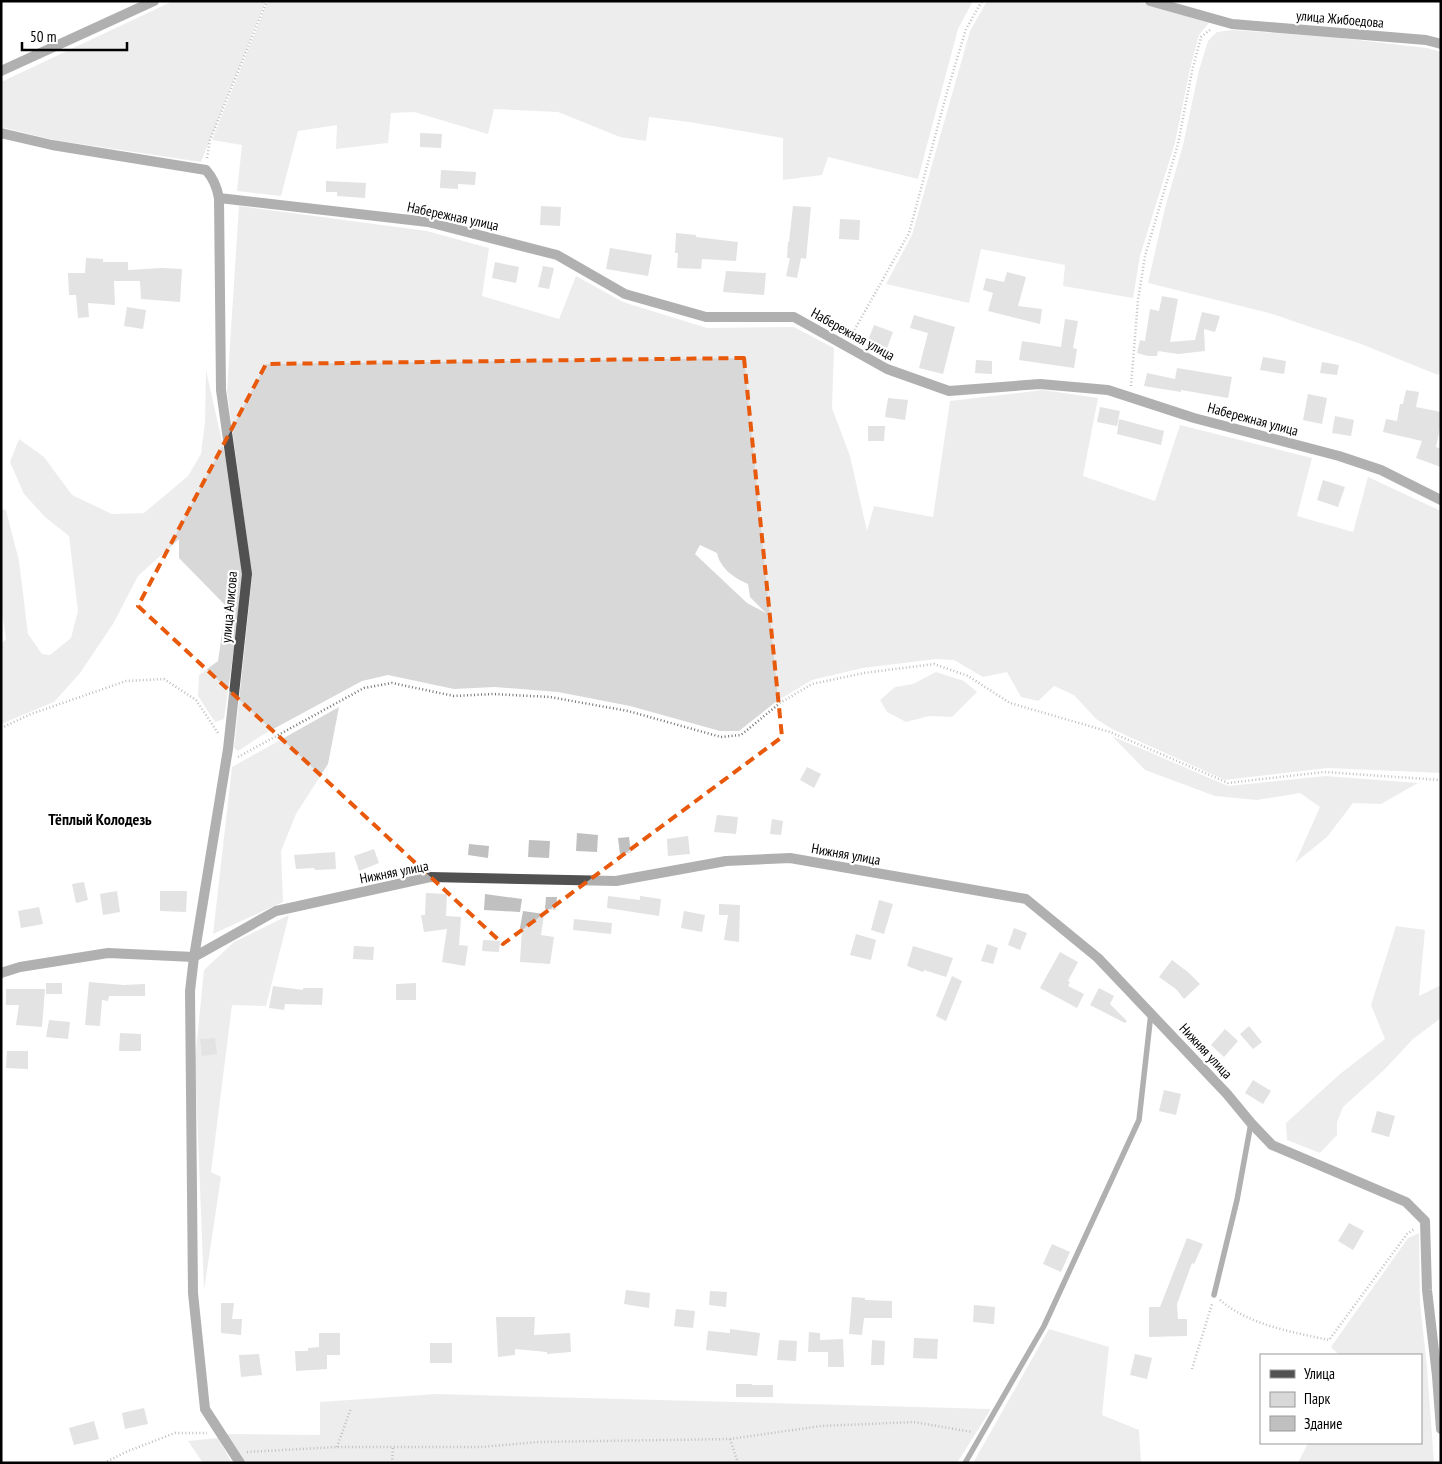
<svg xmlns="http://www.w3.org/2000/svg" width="1442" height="1464" viewBox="0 0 1442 1464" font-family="'PT Sans Narrow',sans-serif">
<rect width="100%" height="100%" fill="#fff"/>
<g fill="#d8d8d8" fill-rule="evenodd">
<polygon points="173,1 266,1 201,162 54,140 1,127 1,82"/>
<polygon points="268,1 973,1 958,29 918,179 828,157 822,175 783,180 783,138 689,122 649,117 646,141 620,137 558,112 494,109 488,134 414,112 391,113 388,143 336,149 337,125 298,131 281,196 237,191 242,145 212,140"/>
<polygon points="987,1 1137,1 1209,23 1199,35 1190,69 1175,143 1140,256 1133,298 1063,286 1065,265 981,249 969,303 886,284 912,235 970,31"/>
<polygon points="1232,30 1332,37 1427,48 1441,52 1441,368 1438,375 1361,344 1269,313 1148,283 1165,208 1183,145 1199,70 1208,41 1217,32"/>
<path d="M239,206L427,231L489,248L482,296L559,319L576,276L623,302L707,328L794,327L834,348L832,408L850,456L867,531L874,506L933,517L950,401L1043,390L1098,398L1083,476L1155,501L1180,425L1312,458L1297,516L1353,532L1368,477L1441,511V773L1328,768L1225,780L1112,729L1096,719L1074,695L1054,686L1038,701L1021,697L1007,672L983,677L954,660L936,659L863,668L812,680L777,701L739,731H720L630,706L558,692L495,687L454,689L388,675L362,681L264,734L238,751L234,748L252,577L227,391ZM700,545L717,553C720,568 734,578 748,584L750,597L766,613L747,603L695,554Z"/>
<polygon points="206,370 227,464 244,578 224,719 215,722 198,696 199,675 218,661 226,606 179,558 179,539 138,576 113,624 80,673 54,702 1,724 1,644 6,639 1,604 1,509 6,510 19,561 28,634 42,654 50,655 71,638 78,611 69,536 45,517 24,494 10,462 19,439 44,457 72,495 112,514 144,513 188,476 201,454 205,422"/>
<polygon points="936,672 964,681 977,692 952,717 929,716 906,722 887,712 880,700 895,687 913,684"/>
<polygon points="339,707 328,764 296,814 281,851 283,902 213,934 232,767"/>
<polygon points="1112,736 1228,786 1325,776 1418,783 1381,804 1353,803 1327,837 1295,863 1320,807 1300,793 1257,800 1215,796 1145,770"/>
<polygon points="289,915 266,1006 232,1005 211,1172 221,1177 204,1290 195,1060 204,970 234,942"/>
<polygon points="1396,926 1425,930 1419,996 1441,985 1441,1018 1413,1039 1384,1070 1343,1107 1337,1122 1337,1135 1320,1153 1287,1140 1286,1123 1340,1074 1385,1039 1371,1005"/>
<polygon points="1419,1233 1420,1303 1427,1367 1434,1463 1298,1463 1308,1443 1421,1443 1421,1355 1339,1355 1331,1347 1408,1238"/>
<polygon points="1049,1329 1109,1347 1102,1415 1139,1430 1141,1463 973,1463"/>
<polygon points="436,1394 991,1409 957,1463 245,1463 226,1434 320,1435 320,1402"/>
<polygon points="218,1438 232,1463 203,1463 188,1441"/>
</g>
<g fill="#c0c0c0">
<polygon points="420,133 442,134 441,148 420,147"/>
<polygon points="441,170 476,172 475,185 458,184 458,189 440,188"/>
<polygon points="326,181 366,183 365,198 337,196 337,192 326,192"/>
<polygon points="541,206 561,207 560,226 540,225"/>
<polygon points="793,206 811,207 806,259 801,258 797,278 786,276 790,258 787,258 788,242 789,242"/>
<polygon points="840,219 860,220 859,240 839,239"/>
<polygon points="676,233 696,235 696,237 738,242 736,261 702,259 701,269 677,268 678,253 675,253"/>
<polygon points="610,248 652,255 648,276 606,269"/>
<polygon points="86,258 103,259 103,262 128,262 128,270 162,268 182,269 180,302 141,299 140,281 114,281 115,305 88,303 89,317 78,318 76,295 69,295 68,273 85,273"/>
<polygon points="495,262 519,267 516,283 492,278"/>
<polygon points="543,266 554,268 549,289 538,287"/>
<polygon points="726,271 766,273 764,295 723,292"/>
<polygon points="1007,272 1026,277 1018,306 1042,309 1040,324 988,311 993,293 983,290 986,278 1004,282"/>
<polygon points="1162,296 1178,299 1170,342 1195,340 1202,312 1220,316 1215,332 1204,329 1205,351 1178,354 1158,351 1157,356 1148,356 1137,353 1140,340 1145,341 1150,309 1159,311"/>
<polygon points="127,307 146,310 143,329 124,326"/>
<polygon points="914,315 955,327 943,374 919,368 928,333 910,328"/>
<polygon points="1065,319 1078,321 1073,348 1077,349 1074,368 1019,360 1022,341 1061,347"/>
<polygon points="874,325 893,332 886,351 867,343"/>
<polygon points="1263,357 1286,361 1284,374 1260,370"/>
<polygon points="976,360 992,361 992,374 975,373"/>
<polygon points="1322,362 1339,365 1337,375 1320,373"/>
<polygon points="1177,368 1232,377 1228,398 1181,390 1181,392 1144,386 1147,373 1175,379"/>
<polygon points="1406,390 1419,392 1416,407 1441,412 1441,424 1436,447 1441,449 1441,467 1416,458 1422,441 1383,432 1386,419 1397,421 1400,404 1403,404"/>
<polygon points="1308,394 1327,398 1322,424 1303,420"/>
<polygon points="888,398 908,400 905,420 885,417"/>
<polygon points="1100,407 1120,411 1117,426 1097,422"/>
<polygon points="1335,416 1354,420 1351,436 1332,433"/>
<polygon points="1119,419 1164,431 1161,445 1117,434"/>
<polygon points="868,426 885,426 884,441 868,441"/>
<polygon points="1323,480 1345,487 1338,507 1317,500"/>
<polygon points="807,767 821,774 814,788 800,780"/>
<polygon points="717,815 738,817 736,834 714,832"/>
<polygon points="772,819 783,821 781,835 770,834"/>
<polygon points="577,833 598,835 597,852 576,851"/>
<polygon points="688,836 690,854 668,856 667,839"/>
<polygon points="629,837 631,853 620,854 618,838"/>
<polygon points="529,840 550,841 549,858 528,857"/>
<polygon points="469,844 489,846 488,858 468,855"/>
<polygon points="374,849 379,863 359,871 354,856"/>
<polygon points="335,852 336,869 315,870 314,868 296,869 294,855"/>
<polygon points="84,882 88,900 76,903 72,884"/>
<polygon points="117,891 120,912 103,915 100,894"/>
<polygon points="160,891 187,891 186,912 160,911"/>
<polygon points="426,893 447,894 446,916 461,917 459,945 468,946 465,966 442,962 447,929 424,932 421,915 425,915"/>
<polygon points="485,894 522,899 520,912 484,910"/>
<polygon points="608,896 640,900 640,896 661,899 659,916 607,908"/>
<polygon points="546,897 557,897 556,910 545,909"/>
<polygon points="879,900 893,904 884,934 871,930"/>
<polygon points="719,904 740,905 739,942 724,940 728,915 719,915"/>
<polygon points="39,907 43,924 21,928 18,911"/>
<polygon points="523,911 544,914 541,935 554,937 550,964 520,962 522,928 520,928"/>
<polygon points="684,911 705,915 702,932 681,928"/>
<polygon points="574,919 612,923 611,934 573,930"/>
<polygon points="1014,928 1027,933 1020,950 1008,945"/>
<polygon points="856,934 876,940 871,960 850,955"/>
<polygon points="483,940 500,941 499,952 482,951"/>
<polygon points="987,944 998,948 993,964 981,961"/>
<polygon points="354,946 374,947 373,960 353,959"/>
<polygon points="913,946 953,958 946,977 924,970 923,972 907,966"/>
<polygon points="1060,952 1078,962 1068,981 1070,982 1068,986 1084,994 1077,1008 1040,988"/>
<polygon points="1172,960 1189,973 1200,984 1184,999 1176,989 1159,977"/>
<polygon points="952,976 962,981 946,1021 936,1016"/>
<polygon points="89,982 124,985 145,984 145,996 109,996 108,1001 102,1000 100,1026 85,1025"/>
<rect x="46" y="983" width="16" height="11"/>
<polygon points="416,983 416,1000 396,1000 396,984"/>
<polygon points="273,986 303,990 303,988 323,988 322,1005 285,1004 284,1010 269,1008"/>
<polygon points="1099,988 1114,996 1110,1004 1127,1021 1125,1023 1090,1005"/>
<polygon points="6,989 45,989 42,1027 16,1025 19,1005 6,1005"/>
<polygon points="49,1020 70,1022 68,1039 46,1037"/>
<polygon points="1249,1026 1262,1042 1253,1049 1240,1034"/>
<polygon points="1225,1029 1238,1041 1224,1057 1211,1045"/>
<polygon points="120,1033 141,1034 141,1051 119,1051"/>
<polygon points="215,1038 217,1054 202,1056 200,1039"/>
<polygon points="7,1051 28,1051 28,1069 6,1068"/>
<polygon points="1253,1080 1271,1091 1263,1104 1245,1093"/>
<polygon points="1164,1090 1181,1094 1176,1115 1159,1111"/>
<polygon points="1377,1111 1395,1116 1389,1137 1371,1132"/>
<polygon points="1349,1223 1364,1231 1353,1250 1338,1241"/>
<polygon points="1187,1238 1203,1244 1194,1264 1192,1263 1177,1304 1178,1319 1187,1319 1187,1336 1149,1337 1149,1307 1160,1307"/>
<polygon points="1052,1244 1070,1252 1061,1272 1043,1264"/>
<polygon points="626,1290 650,1293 649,1308 624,1304"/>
<polygon points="710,1291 727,1292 726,1307 709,1305"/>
<polygon points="852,1297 865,1298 865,1300 892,1301 892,1318 864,1318 862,1335 849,1334"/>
<polygon points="221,1303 234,1303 232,1319 242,1319 241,1335 221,1333"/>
<polygon points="974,1305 995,1307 994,1324 973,1322"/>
<polygon points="676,1309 695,1311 693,1328 674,1326"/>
<polygon points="496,1317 535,1317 534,1335 570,1333 571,1352 547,1354 547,1352 515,1349 515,1355 498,1357"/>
<polygon points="730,1329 760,1333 757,1356 706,1350 708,1331 730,1333"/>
<polygon points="809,1332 820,1333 820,1340 843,1339 844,1367 828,1367 828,1352 808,1352"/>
<polygon points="319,1333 340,1333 340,1355 327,1355 327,1369 296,1371 295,1351 308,1351 308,1348 319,1347"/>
<polygon points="914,1338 938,1339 937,1359 913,1358"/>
<polygon points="779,1340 797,1341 796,1361 777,1360"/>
<polygon points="872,1340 885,1341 884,1365 871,1365"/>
<rect x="430" y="1343" width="22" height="20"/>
<polygon points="259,1354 262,1375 241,1377 239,1355"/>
<polygon points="1135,1354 1152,1358 1147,1379 1130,1375"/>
<polygon points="736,1384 752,1384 752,1385 773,1385 773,1397 736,1397"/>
<polygon points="144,1408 148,1424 125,1429 122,1413"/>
<polygon points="94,1421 99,1439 74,1445 69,1428"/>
</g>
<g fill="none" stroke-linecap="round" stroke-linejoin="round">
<g stroke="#737373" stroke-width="2.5" stroke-dasharray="1 2.5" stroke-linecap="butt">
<polyline points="207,158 210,140 267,1"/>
<polyline points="851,336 909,233 947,92 966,29 982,1"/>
<polyline points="1131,386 1138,300 1145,256 1178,144 1192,71 1201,37 1211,29"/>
<polyline points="1,728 31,714 126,681 164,679 196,700 218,733"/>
<polyline points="238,757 364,688 392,683 454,696 493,694 550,697 628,711 721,737 741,735 780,703 812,684 864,673 934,664 968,676 1010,703 1110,732 1228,783 1324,772 1441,780"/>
<path d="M1220,1300C1249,1325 1292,1332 1329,1340L1407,1234L1414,1229"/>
<polyline points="1192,1369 1212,1304"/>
<polyline points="730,1439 738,1463"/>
<polyline points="337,1447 351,1408"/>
<polyline points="247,1452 337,1447 482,1447 537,1442 730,1439 821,1426 914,1422 972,1432"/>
<polyline points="104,1463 128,1451 175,1433 207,1433"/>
<polyline points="392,1463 393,1447"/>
</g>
<g stroke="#515151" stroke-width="5.5">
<polyline points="1214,1295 1237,1200 1251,1123"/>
<polyline points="965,1463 1044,1326 1139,1120 1151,1013"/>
</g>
<g stroke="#515151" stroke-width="10">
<polyline points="1150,1 1232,24 1426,40 1441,44"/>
<polyline points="1,71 154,1"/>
<path d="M1,133L52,145L206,170C214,179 217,187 219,198L428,222L557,255L625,294L706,317H794L887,369L949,391L1040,384L1108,390L1194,418L1339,456L1381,470L1441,500"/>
<polyline points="219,198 221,390 247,574 228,749 194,957 190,991 193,1293 205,1409 240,1463"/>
<polyline points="1,973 20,967 108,953 194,957 276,911 430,877 616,881 726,861 790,858 1026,899 1098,958 1227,1094 1251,1123 1272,1145 1406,1202 1425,1221 1427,1290 1437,1376 1441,1429"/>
</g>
</g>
<path d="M0 0H1442V1464H0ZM744,358L782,737L503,944L138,606L266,364Z" fill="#fff" fill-opacity=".55" fill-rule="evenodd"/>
<path fill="none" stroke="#e8590c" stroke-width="4" stroke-dasharray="10 6" stroke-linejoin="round" d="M744,358L782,737L503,944L138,606L266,364Z"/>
<g text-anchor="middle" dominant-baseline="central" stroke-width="4.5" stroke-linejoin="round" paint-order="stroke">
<g font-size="14" fill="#000" stroke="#fff">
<text transform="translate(1340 19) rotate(5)">улица Жибоедова</text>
<text transform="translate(453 216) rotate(12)">Набережная улица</text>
<text transform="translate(853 334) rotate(29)">Набережная улица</text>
<text transform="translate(1253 419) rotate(15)">Набережная улица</text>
<text transform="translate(229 607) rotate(-85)">улица Алисова</text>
<text transform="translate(846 854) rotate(10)">Нижняя улица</text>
<text transform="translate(394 872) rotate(-11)">Нижняя улица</text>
<text transform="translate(1206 1051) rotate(47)">Нижняя улица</text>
</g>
<g font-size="16" font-weight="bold" fill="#000" stroke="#fff">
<text x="100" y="819">Тёплый Колодезь</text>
</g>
</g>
<rect width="1442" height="1464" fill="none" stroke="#000000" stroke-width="5"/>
<rect x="1260" y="1354" width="162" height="90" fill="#ffffff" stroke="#999999"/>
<rect x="1270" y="1370" width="25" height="8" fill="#515151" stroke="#999999"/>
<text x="1304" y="1379" font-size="15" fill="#000000">Улица</text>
<rect x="1270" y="1392" width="25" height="15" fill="#d8d8d8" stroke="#999999"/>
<text x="1304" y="1404" font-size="15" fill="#000000">Парк</text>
<rect x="1270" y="1416" width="25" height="15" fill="#c0c0c0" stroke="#999999"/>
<text x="1304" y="1429" font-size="15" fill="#000000">Здание</text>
<path d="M22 42v8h105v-8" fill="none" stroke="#000000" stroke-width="2.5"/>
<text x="30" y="42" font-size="15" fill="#000000" stroke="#ffffff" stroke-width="4" paint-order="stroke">50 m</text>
</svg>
